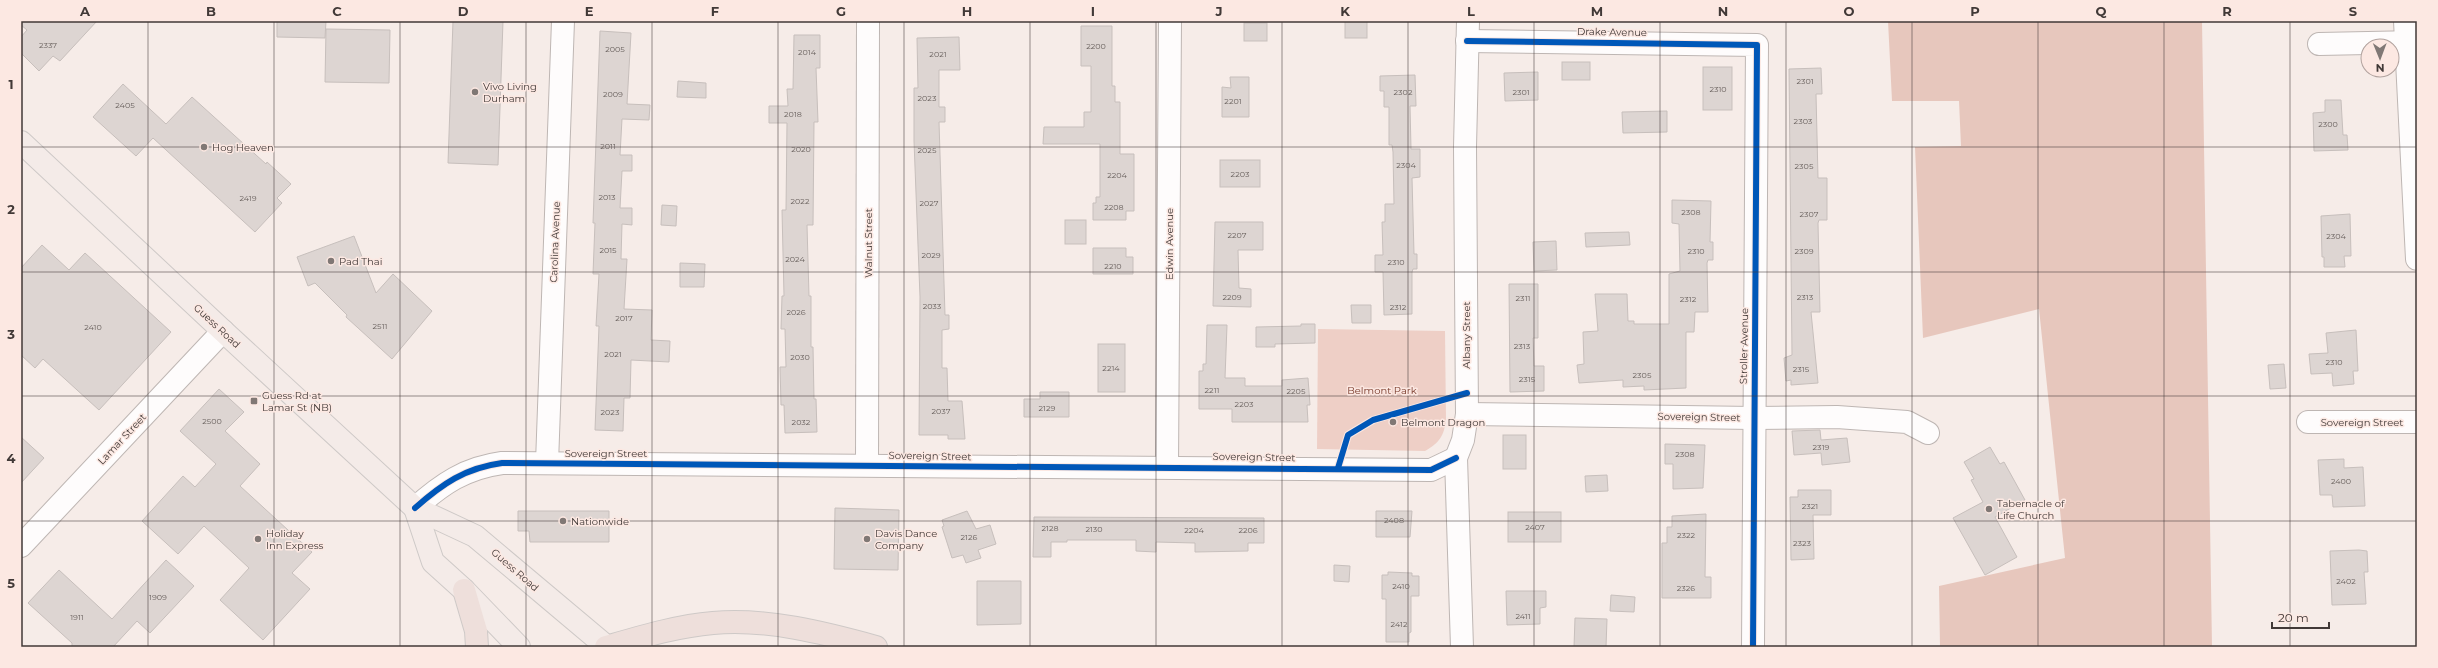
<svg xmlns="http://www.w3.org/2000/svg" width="2438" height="668" viewBox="0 0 2438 668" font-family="Montserrat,sans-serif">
<rect width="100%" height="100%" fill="#f6ece8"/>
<path fill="#eecfc6" d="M1318,329L1445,331L1446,420C1444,436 1439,443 1425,451L1317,449Z"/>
<polygon fill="#e7c7bd" points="1888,21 2202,21 2212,647 1940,647 1939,586 2065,558 2039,309 1923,338 1915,147 1961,146 1959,101 1892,101"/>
<g fill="#ddd5d2" stroke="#c7bfbc">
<polygon points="21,21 97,21 60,61 53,56 39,71 21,53 21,37 27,30 21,25"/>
<polygon points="277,21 326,21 325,38 277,37"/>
<polygon points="453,21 503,21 498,165 448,163"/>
<rect x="1345" y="21" width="22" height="17"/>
<rect x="1244" y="23" width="23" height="18"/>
<polygon points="1081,26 1112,26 1112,86 1115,86 1115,102 1120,102 1120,154 1134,154 1134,211 1126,211 1126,220 1093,220 1093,203 1096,203 1096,197 1100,197 1100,144 1043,144 1044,127 1084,127 1084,112 1091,112 1091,66 1081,66"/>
<polygon points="326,29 390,30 389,83 325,82"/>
<polygon points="600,31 631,33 627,104 650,105 649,120 622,119 620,155 632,155 632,171 622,171 620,208 632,208 632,225 622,224 621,259 627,259 624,309 652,310 651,340 670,341 669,362 631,360 630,398 624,398 623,431 595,430 599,326 596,326 599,274 593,274 595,223 593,223"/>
<polygon points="794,35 820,35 820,68 816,68 818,122 814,122 813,225 807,225 809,296 811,296 811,347 813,347 814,399 816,399 817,432 785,433 784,405 781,405 780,367 786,367 785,329 781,329 782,296 784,296 782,210 786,210 787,123 769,123 769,106 788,106 787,89 793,89"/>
<polygon points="959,37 960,70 939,70 939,107 945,107 945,122 939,122 945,315 949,315 949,329 942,330 942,368 947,368 948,401 962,401 965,439 948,439 948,435 919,435 920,297 914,141 914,88 918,88 917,38"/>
<rect x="1562" y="62" width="28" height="18"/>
<rect x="1703" y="67" width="29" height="43"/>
<polygon points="1821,68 1822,94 1816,94 1818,178 1827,178 1827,220 1819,220 1818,223 1820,312 1811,312 1818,383 1791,385 1791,380 1786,381 1784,358 1792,355 1789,69"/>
<polygon points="1538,72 1538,100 1505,101 1504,73"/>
<polygon points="1415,75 1416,106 1410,106 1411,149 1420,149 1420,177 1412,178 1414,254 1417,254 1417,269 1413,269 1412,272 1412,314 1384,315 1383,272 1375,272 1375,255 1383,255 1382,222 1385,222 1385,204 1394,204 1393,152 1392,145 1389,145 1389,107 1384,107 1384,91 1380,91 1380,76"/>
<polygon points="1230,77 1249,77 1249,117 1222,117 1222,87 1231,88"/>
<polygon points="678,81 706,83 706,98 677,97"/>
<polygon points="123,84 166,124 192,97 266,164 267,162 291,184 277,198 282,203 255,232 153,138 136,156 93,117"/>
<polygon points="2325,100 2341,100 2343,135 2347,135 2348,150 2314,151 2313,113 2325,112"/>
<polygon points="1667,111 1667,132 1623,133 1622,112"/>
<rect x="1220" y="160" width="40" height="27"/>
<polygon points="1672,200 1711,201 1710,242 1713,242 1713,260 1708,260 1707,263 1708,312 1695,312 1694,332 1686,332 1686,388 1644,390 1644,386 1623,387 1623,380 1579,383 1577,365 1584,364 1583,332 1598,331 1595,294 1627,294 1628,321 1634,321 1634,324 1669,324 1669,274 1680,271 1679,224 1672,223"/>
<polygon points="662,205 677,206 676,226 661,225"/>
<polygon points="2350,214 2351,256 2344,256 2345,267 2324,267 2324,257 2322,257 2321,216"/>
<rect x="1065" y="220" width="21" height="24"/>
<polygon points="1215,222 1263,222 1263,250 1238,250 1239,288 1251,289 1251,307 1213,306"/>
<polygon points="1629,232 1630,245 1586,247 1585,233"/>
<polygon points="354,236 376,293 393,274 432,311 392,359 346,317 347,315 315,283 308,286 297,257"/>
<polygon points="1556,241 1557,270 1534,271 1533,242"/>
<polygon points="42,245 69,270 85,253 171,332 99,410 43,359 35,368 21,355 21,268"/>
<polygon points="1093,248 1126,248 1126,257 1133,257 1133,274 1093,274"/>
<polygon points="680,263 705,264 704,287 680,287"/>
<polygon points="1509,284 1538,284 1538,338 1533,338 1534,366 1544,366 1544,391 1510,392"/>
<polygon points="1351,305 1371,305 1371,323 1352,323"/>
<polygon points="1301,324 1315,324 1315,343 1275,344 1275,347 1256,347 1256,327 1301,326"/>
<polygon points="1207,325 1227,325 1225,378 1245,378 1245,386 1282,386 1282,380 1308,378 1310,405 1307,405 1308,422 1232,422 1232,409 1199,409 1199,371 1203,371 1203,364 1206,364"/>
<polygon points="2356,330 2358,371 2353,371 2354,384 2333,386 2332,373 2311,374 2309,354 2328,353 2326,333"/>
<rect x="1098" y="344" width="27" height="48"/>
<polygon points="2284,364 2286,388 2270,389 2268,365"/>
<polygon points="219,389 244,412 225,431 260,464 240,486 312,552 292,573 310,589 263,640 220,600 249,568 204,526 178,554 142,521 183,476 195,487 216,464 180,431"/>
<polygon points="1040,392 1069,392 1069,417 1024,417 1024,399 1040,399"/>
<polygon points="1820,430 1821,440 1847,438 1850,462 1822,465 1821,453 1794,455 1792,431"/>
<rect x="1503" y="435" width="23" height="34"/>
<polygon points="21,437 44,458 21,483"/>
<polygon points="1665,444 1705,445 1703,488 1673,489 1673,464 1665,464"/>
<polygon points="1990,447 2000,464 2004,462 2025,500 1995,517 2017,557 1985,575 1953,518 1983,502 1971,480 1974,479 1964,462"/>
<polygon points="2344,459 2344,468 2363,467 2365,506 2333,507 2332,495 2320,495 2318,460"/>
<polygon points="1607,475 1608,491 1586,492 1585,476"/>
<polygon points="1798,490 1831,490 1831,515 1813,515 1814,559 1791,560 1790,497 1798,497"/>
<polygon points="835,508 899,510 898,570 834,569"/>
<polygon points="518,511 609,511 609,542 530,542 529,531 518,531"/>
<polygon points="967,511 976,529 990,525 996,544 978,550 981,558 966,563 963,555 952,558 942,527 944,526 942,520"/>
<polygon points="1376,511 1412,511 1410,537 1376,537"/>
<rect x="1508" y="512" width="53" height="30"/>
<polygon points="1706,514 1705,577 1711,577 1711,598 1662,598 1662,543 1667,543 1667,527 1672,527 1672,516"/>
<polygon points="1034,517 1264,518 1264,543 1248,543 1248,551 1195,552 1195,543 1156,542 1156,552 1136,551 1136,540 1067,540 1067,542 1051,542 1051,557 1033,557"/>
<polygon points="2359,550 2367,551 2368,572 2364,572 2366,604 2332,605 2330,551"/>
<polygon points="166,560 194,586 150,633 137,621 113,647 72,647 72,643 28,603 59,570 112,619"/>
<polygon points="1334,565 1350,566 1349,582 1334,581"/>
<polygon points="1388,572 1412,573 1412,576 1419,576 1419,596 1411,596 1411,632 1409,633 1409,642 1386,642 1386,599 1382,599 1382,575 1388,575"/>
<polygon points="977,581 1021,581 1021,624 977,625"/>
<polygon points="1506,591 1546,591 1546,607 1540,608 1540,624 1507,625"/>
<polygon points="1611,595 1635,597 1634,612 1610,611"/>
<polygon points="1575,618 1607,619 1606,647 1574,647"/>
</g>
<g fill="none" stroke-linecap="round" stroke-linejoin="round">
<defs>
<g id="minor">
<polyline points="2405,21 2417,259"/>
<polyline points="1467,41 1757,45 1753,647"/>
<polyline points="2319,44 2417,42"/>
<polyline points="1467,414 1753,418 1837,417 1907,422 1928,433"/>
<polyline points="2308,422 2417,422"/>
<polyline points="547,463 563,21"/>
<polyline points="867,465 868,21"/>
<polyline points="1167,466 1170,21"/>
<path d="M415,508C442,484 465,468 502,463L1431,470L1456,458"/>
<polyline points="21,546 223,331"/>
<polyline points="1462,647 1456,458 1463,440 1467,414 1465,147 1468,21"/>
</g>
<g id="major">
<polyline points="21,142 223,331 415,508 475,536 607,647"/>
<polyline points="415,508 433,562 464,590 519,647"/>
</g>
<g id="highway">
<polyline points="464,590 476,631 477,647"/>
<path d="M606,647C641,637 677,626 713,623C767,618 825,633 876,647"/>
</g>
</defs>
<use href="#minor" stroke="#beb6b3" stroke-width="24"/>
<use href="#major" stroke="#cec9c7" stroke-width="24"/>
<use href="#highway" stroke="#cec9c7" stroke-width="24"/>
<use href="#minor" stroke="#fefcfc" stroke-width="22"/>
<use href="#major" stroke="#f4ebe8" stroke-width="22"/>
<use href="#highway" stroke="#eedfdb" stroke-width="22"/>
<defs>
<g id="cycleway">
<polyline points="1467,41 1757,45 1753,647"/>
<polyline points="1338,468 1348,435 1373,420 1467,393"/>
<path d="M415,508C442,484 465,468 502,463L1431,470L1456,458"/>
</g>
</defs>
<use href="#cycleway" stroke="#fce8e2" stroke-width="8"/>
<use href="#cycleway" stroke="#0057b8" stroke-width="6"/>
</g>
<path fill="none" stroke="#413937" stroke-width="1" stroke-opacity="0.55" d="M148,21V647M274,21V647M400,21V647M526,21V647M652,21V647M778,21V647M904,21V647M1030,21V647M1156,21V647M1282,21V647M1408,21V647M1534,21V647M1660,21V647M1786,21V647M1912,21V647M2038,21V647M2164,21V647M2290,21V647M21,147H2417M21,272H2417M21,396H2417M21,521H2417"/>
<g fill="#807875" stroke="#fce8e2" stroke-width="1.5">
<circle cx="475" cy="92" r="4"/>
<circle cx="204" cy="147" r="4"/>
<circle cx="331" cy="261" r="4"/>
<rect x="250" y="397" width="8" height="8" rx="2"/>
<circle cx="1393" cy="422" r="4"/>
<circle cx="1989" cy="509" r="4"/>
<circle cx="563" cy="521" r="4"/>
<circle cx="258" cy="539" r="4"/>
<circle cx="867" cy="539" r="4"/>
</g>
<g text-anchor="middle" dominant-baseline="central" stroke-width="3" stroke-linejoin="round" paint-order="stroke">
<g font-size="8" fill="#6a625f">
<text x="48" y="45">2337</text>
<text x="1096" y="46">2200</text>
<text x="615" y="49">2005</text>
<text x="807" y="52">2014</text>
<text x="938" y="54">2021</text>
<text x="1805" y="81">2301</text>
<text x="1718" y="89">2310</text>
<text x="1403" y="92">2302</text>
<text x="1521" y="92">2301</text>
<text x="613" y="94">2009</text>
<text x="927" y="98">2023</text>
<text x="1233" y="101">2201</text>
<text x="125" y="105">2405</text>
<text x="793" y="114">2018</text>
<text x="1803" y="121">2303</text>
<text x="2328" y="124">2300</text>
<text x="608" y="146">2011</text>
<text x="801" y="149">2020</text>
<text x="927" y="150">2025</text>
<text x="1406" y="165">2304</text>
<text x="1804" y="166">2305</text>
<text x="1240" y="174">2203</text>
<text x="1117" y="175">2204</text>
<text x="607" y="197">2013</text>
<text x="248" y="198">2419</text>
<text x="800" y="201">2022</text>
<text x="929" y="203">2027</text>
<text x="1114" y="207">2208</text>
<text x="1691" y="212">2308</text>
<text x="1809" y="214">2307</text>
<text x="1237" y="235">2207</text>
<text x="2336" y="236">2304</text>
<text x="608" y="250">2015</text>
<text x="1696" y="251">2310</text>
<text x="1804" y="251">2309</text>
<text x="931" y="255">2029</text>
<text x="795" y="259">2024</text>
<text x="1396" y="262">2310</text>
<text x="1113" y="266">2210</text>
<text x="1232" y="297">2209</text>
<text x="1805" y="297">2313</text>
<text x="1523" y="298">2311</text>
<text x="1688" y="299">2312</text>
<text x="932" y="306">2033</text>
<text x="1398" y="307">2312</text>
<text x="796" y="312">2026</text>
<text x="624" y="318">2017</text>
<text x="380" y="326">2511</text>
<text x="93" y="327">2410</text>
<text x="1522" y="346">2313</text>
<text x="613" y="354">2021</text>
<text x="800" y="357">2030</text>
<text x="2334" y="362">2310</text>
<text x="1111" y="368">2214</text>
<text x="1801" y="369">2315</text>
<text x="1642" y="375">2305</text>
<text x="1527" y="379">2315</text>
<text x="1212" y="390">2211</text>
<text x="1296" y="391">2205</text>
<text x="1244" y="404">2203</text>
<text x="1047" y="408">2129</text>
<text x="941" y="411">2037</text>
<text x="610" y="412">2023</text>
<text x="212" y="421">2500</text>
<text x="801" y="422">2032</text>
<text x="1821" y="447">2319</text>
<text x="1685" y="454">2308</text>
<text x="2341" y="481">2400</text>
<text x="1810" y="506">2321</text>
<text x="1394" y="520">2408</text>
<text x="1535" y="527">2407</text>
<text x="1050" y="528">2128</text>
<text x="1094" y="529">2130</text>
<text x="1194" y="530">2204</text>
<text x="1248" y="530">2206</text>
<text x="1686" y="535">2322</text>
<text x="969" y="537">2126</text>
<text x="1802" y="543">2323</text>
<text x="2346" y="581">2402</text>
<text x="1401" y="586">2410</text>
<text x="1686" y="588">2326</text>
<text x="158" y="597">1909</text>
<text x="1523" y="616">2411</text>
<text x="77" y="617">1911</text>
<text x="1399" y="624">2412</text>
</g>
<g font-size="10" fill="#413937" stroke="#fce8e2">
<text transform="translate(1612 32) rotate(1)">Drake Avenue</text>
<text transform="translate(555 242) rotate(-88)">Carolina Avenue</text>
<text transform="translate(868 243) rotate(-90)">Walnut Street</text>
<text transform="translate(1169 244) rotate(-90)">Edwin Avenue</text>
<text transform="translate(217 326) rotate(43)">Guess Road</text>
<text transform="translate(1466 335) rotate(-90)">Albany Street</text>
<text transform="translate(1744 346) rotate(-89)">Stroller Avenue</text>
<text transform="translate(1699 417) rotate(1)">Sovereign Street</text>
<text x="2362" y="422">Sovereign Street</text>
<text transform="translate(122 439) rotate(-47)">Lamar Street</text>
<text x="606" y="453">Sovereign Street</text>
<text transform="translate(930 456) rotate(1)">Sovereign Street</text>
<text transform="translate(1254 457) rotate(1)">Sovereign Street</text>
<text transform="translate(515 570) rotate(41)">Guess Road</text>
</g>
<g font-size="10" fill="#413937" stroke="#fce8e2" text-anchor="start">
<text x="483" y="86">Vivo Living<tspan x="483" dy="12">Durham</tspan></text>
<text x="212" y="147">Hog Heaven</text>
<text x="339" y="261">Pad Thai</text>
<text x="262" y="395">Guess Rd at<tspan x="262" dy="12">Lamar St (NB)</tspan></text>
<text x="1401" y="422">Belmont Dragon</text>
<text x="1997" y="503">Tabernacle of<tspan x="1997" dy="12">Life Church</tspan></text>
<text x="571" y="521">Nationwide</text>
<text x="266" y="533">Holiday<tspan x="266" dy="12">Inn Express</tspan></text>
<text x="875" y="533">Davis Dance<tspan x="875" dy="12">Company</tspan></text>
</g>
<g font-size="10" fill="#753626" stroke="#fce8e2">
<text x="1382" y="390">Belmont Park</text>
</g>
</g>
<rect width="2438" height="668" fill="none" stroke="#fce8e2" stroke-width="44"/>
<g transform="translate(2380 58) rotate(179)"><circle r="19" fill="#fce8e2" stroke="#b1a29e"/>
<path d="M0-3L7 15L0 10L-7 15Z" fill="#807875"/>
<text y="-6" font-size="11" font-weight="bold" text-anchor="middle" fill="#413937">N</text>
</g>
<path d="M2272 622v6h57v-6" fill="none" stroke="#413937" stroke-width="2"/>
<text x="2278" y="622" font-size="12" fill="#413937" stroke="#fce8e2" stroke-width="3" paint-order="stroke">20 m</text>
<rect x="22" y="22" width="2394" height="624" fill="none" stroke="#413937" stroke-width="1.5"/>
<g font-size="13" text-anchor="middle" font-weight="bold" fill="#413937">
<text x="85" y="16">A</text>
<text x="211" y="16">B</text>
<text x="337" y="16">C</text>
<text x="463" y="16">D</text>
<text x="589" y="16">E</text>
<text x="715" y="16">F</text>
<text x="841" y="16">G</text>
<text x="967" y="16">H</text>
<text x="1093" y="16">I</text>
<text x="1219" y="16">J</text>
<text x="1345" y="16">K</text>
<text x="1471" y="16">L</text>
<text x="1597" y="16">M</text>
<text x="1723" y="16">N</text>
<text x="1849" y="16">O</text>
<text x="1975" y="16">P</text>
<text x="2101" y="16">Q</text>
<text x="2227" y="16">R</text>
<text x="2353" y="16">S</text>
<text x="11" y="89">1</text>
<text x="11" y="214">2</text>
<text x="11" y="339">3</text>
<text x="11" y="463">4</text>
<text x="11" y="588">5</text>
</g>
</svg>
